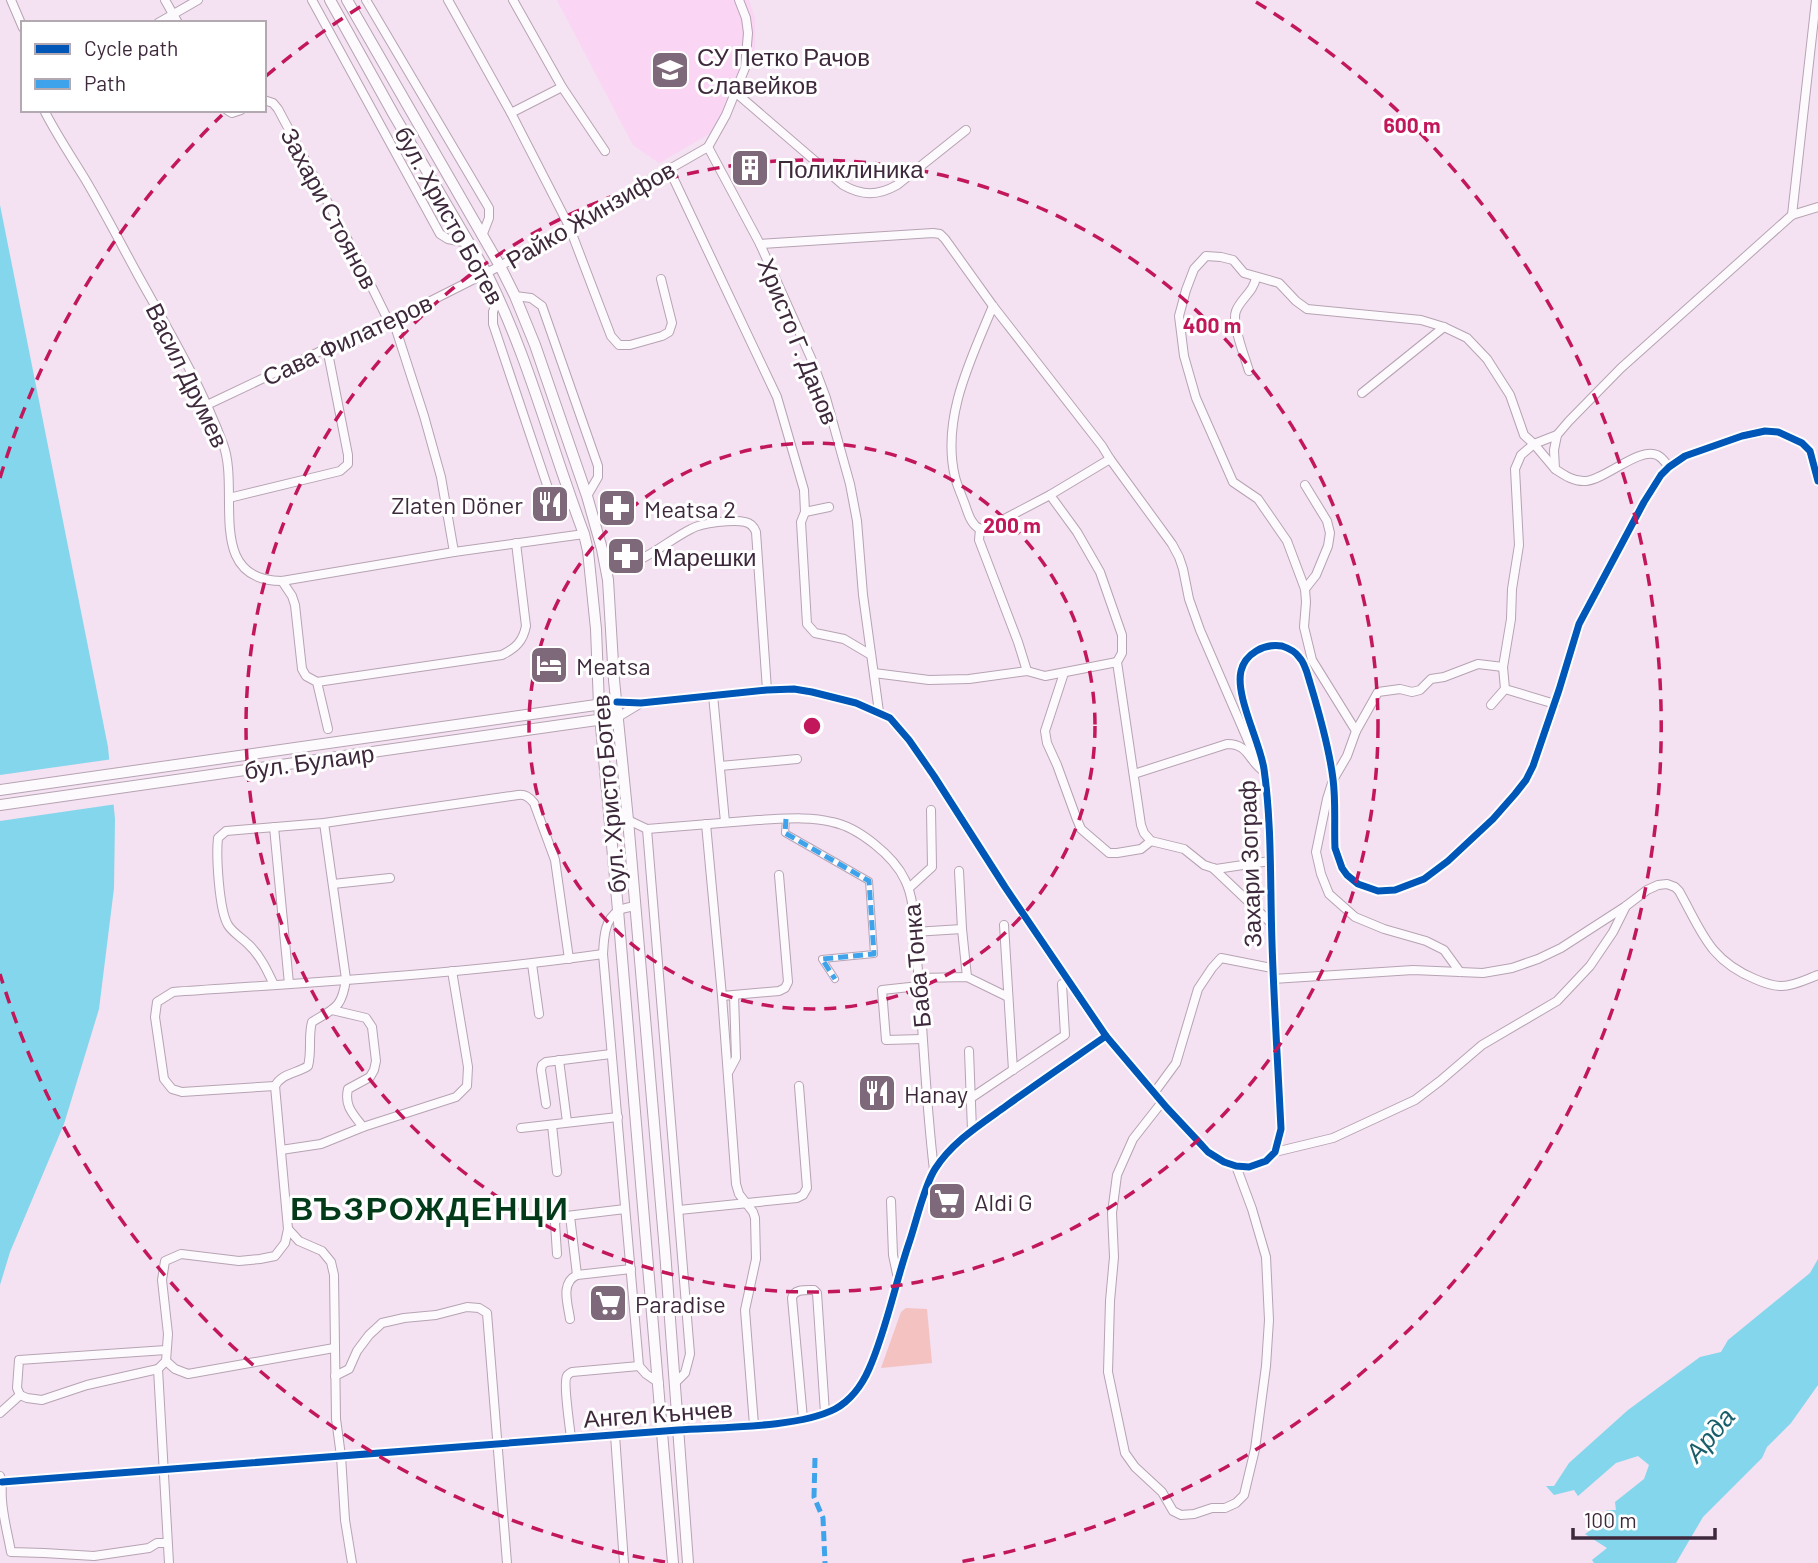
<svg xmlns="http://www.w3.org/2000/svg" width="1818" height="1563" viewBox="0 0 1818 1563" font-family="Barlow,sans-serif">
<rect width="100%" height="100%" fill="#f4e1f1"/>
<polygon fill="#fad5f4" points="557,0 749,0 755,19 755,48 739,92 716,130 659,163 633,145"/>
<polygon fill="#f3c2c1" points="906,1308 927,1309 932,1363 881,1368 901,1312"/>
<g fill="#83d6eb">
<polygon points="0,205 108,747 115,819 114,888 99,1009 64,1124 10,1252 0,1285"/>
<polygon points="1818,1259 1818,1385 1791,1423 1767,1447 1762,1458 1703,1517 1676,1563 1594,1563 1592,1560 1607,1548 1585,1534 1601,1523 1607,1510 1616,1510 1615,1502 1644,1479 1649,1465 1638,1456 1616,1463 1578,1496 1574,1490 1554,1495 1546,1486 1554,1486 1569,1463 1628,1410 1700,1357 1721,1352 1728,1340 1810,1273"/>
</g>
<polygon fill="#f4e1f1" points="113,759 117,804 0,821 0,775"/>
<g fill="none" stroke-linecap="round" stroke-linejoin="round">
<defs>
<polyline id="pedestrian" points="786,819 785,833 869,881 874,954 822,959 835,979"/>
<g id="minor">
<polyline points="11,0 23,28"/>
<polyline points="165,0 178,23"/>
<polyline points="312,0 440,234 448,239 468,243"/>
<polyline points="366,0 489,208 489,218 482,236"/>
<polyline points="448,0 511,113 569,226 611,336 619,345 630,345 662,336 669,332 672,323 661,279"/>
<polyline points="513,0 562,87 605,151"/>
<polyline points="158,23 198,0"/>
<path d="M735,92L843,185C862,196 878,196 897,185L966,130"/>
<polyline points="264,100 273,103 278,109 360,263 389,322"/>
<path d="M44,110C56,134 71,156 85,179C104,211 121,244 139,277C169,331 201,385 223,444C241,490 204,581 282,581L454,552L584,534"/>
<polyline points="227,110 232,113 241,110"/>
<polyline points="511,113 562,87"/>
<polyline points="708,147 760,244 811,358 826,398 850,484 857,521 863,595 879,712"/>
<polyline points="669,169 777,397 804,490 805,512 801,522 807,624 815,633 844,639 871,655"/>
<polyline points="1792,215 1816,0"/>
<polyline points="760,244 933,233 940,234 945,239 993,306 1102,446 1110,459 1172,544 1179,557 1183,569 1189,599 1200,630 1252,750 1261,758"/>
<polyline points="498,296 493,312 493,324 550,494 558,501 573,506"/>
<polyline points="515,296 531,298 542,306 598,466 598,477 587,496"/>
<path d="M993,306C971,359 941,418 955,477C957,485 961,494 964,502C968,512 970,524 980,529L989,527L1050,495L1110,459"/>
<polyline points="393,320 424,416 441,477 454,552"/>
<path d="M1249,371C1245,357 1231,323 1236,311C1241,298 1254,292 1256,277"/>
<polyline points="1362,393 1444,327"/>
<polyline points="207,405 327,348 389,322 500,266 708,147 726,115 745,68 748,33 746,18 739,0"/>
<path d="M1669,467C1665,462 1662,457 1657,455C1639,447 1606,479 1586,481C1574,482 1564,475 1555,469L1554,450L1557,435L1569,421L1621,368L1792,215L1818,207"/>
<polyline points="1305,485 1327,521 1330,533 1328,546 1316,575 1305,589"/>
<polyline points="1050,495 1077,532 1100,572 1122,635 1122,653 1117,662 1141,825 1144,833 1151,841 1184,849 1204,865 1216,869 1270,861"/>
<polyline points="229,498 340,471 348,464 348,455 327,348"/>
<polyline points="805,512 829,507"/>
<polyline points="980,529 979,540 1018,642 1027,671"/>
<path d="M639,560C658,551 673,538 691,529C701,523 734,519 745,522C751,523 754,527 756,532L767,690"/>
<polyline points="282,581 292,596 295,605 302,669 306,676 317,682 328,729"/>
<polyline points="874,673 929,680 969,679 1027,671 1045,676 1117,662"/>
<polyline points="1064,673 1045,731 1047,743 1057,765 1076,817 1081,829 1109,853 1117,853 1141,849 1151,841"/>
<path d="M317,682L502,655C516,648 523,641 526,626L516,543"/>
<polyline points="1505,689 1555,704"/>
<polyline points="713,695 725,822"/>
<path d="M617,702L641,703L767,690L794,689L812,692L856,703L890,718L909,740L934,776L1005,887L1106,1036L1167,1108L1197,1140L1208,1152L1224,1162L1236,1166L1249,1167L1266,1161L1275,1152L1281,1129C1278,1067 1274,1005 1272,943C1270,885 1272,826 1264,769C1260,742 1235,696 1241,671C1245,654 1264,643 1282,646C1288,648 1295,651 1299,657C1306,664 1308,677 1311,686C1320,716 1329,747 1333,779C1336,802 1334,825 1335,848L1342,868L1347,875L1358,884L1378,891L1395,890L1424,879L1448,861L1493,819L1515,794L1526,780L1533,766L1559,690L1579,624L1644,502L1661,475L1669,467L1685,456L1742,436L1765,431L1778,432L1802,443L1810,451L1818,481"/>
<polyline points="1491,705 1505,689 1503,667 1511,619 1512,589 1519,545 1515,469 1521,455 1534,444 1557,435"/>
<polyline points="618,717 641,703"/>
<polyline points="1356,731 1378,692 1400,689 1412,692 1420,690 1431,679 1444,677 1478,664 1503,667"/>
<polyline points="720,766 797,759"/>
<path d="M1134,774L1227,744C1250,744 1248,762 1265,772"/>
<path d="M609,805L628,820L647,829C684,826 721,823 758,820C782,819 809,816 832,822C858,827 894,856 905,880C915,900 914,926 916,948C923,1022 925,1096 934,1170"/>
<polyline points="706,824 722,996 736,1184 739,1194 753,1212 755,1218 756,1259 745,1310 754,1425"/>
<polyline points="274,827 289,984"/>
<polyline points="647,829 690,1354 685,1373 675,1383"/>
<polyline points="1213,868 1271,923"/>
<polyline points="959,871 962,929 967,977"/>
<polyline points="333,884 390,878"/>
<polyline points="909,888 932,867 931,810"/>
<path d="M635,906C630,907 622,908 618,911C604,920 604,939 603,954L639,1366L646,1374L659,1383"/>
<polyline points="1004,925 1013,1070"/>
<polyline points="914,932 962,929"/>
<polyline points="532,964 539,1014"/>
<polyline points="1460,972 1444,950 1426,941 1384,929 1355,917 1329,894 1321,874 1316,852 1327,799 1333,780 1347,756 1356,731 1312,660 1304,627 1306,602 1305,589 1287,541 1258,499 1233,482 1196,398 1184,356 1179,316 1186,290 1194,269 1206,256 1221,257 1233,260 1244,273 1279,283 1296,301 1307,309 1421,320 1444,327 1467,338 1487,359 1510,395 1524,435 1534,444 1555,469"/>
<polyline points="919,978 967,977 1008,997"/>
<path d="M1273,979L1413,970L1483,973L1512,968L1538,959L1561,948L1626,906L1647,890L1658,885L1667,884L1675,887L1679,891C1702,932 1709,960 1755,979C1764,983 1773,986 1782,986C1794,986 1807,979 1818,975"/>
<path d="M274,985C267,970 260,955 248,944C241,937 233,933 228,925C219,910 216,856 218,838L226,831L324,823L518,795C525,794 529,797 534,803L555,860L569,959"/>
<polyline points="919,986 882,990 886,1040 922,1039"/>
<polyline points="722,996 779,991 785,988 788,982 779,875"/>
<path d="M332,1010L366,1018L372,1027L376,1061L374,1070L370,1077L348,1089C344,1106 353,1114 363,1127"/>
<polyline points="969,1051 972,1130"/>
<polyline points="559,1060 567,1122"/>
<polyline points="729,1071 736,1058 734,995"/>
<path d="M275,1086L182,1092L172,1089L164,1079L155,1017L157,1002L173,992C317,982 461,974 603,954"/>
<polyline points="1154,1093 1176,1063 1198,989 1212,968 1221,958 1272,968"/>
<polyline points="971,1098 1065,1035 1062,984"/>
<polyline points="1162,1102 1133,1139 1117,1175 1112,1213 1114,1257 1110,1301 1108,1372 1125,1453 1135,1467 1162,1492 1173,1511 1181,1515 1194,1514 1212,1508 1225,1508 1236,1503 1244,1495 1255,1449 1266,1366 1269,1320 1266,1257 1252,1209 1236,1166"/>
<polyline points="546,1104 541,1070 542,1065 546,1062 611,1054"/>
<polyline points="552,1125 557,1172"/>
<polyline points="521,1128 618,1117"/>
<polyline points="281,1150 321,1144 363,1127 456,1097 467,1086 468,1067 452,971"/>
<polyline points="1275,1152 1333,1138 1415,1100 1440,1081 1482,1045 1557,1001 1590,966 1613,932 1626,906"/>
<polyline points="891,1201 893,1255 897,1274"/>
<polyline points="679,1210 797,1198 803,1195 807,1188 799,1086"/>
<polyline points="570,1216 577,1275"/>
<polyline points="288,1229 299,1241 322,1251 331,1262 334,1275 336,1419 341,1456 345,1520 352,1563"/>
<polyline points="557,1254 555,1223 558,1217 625,1209"/>
<path d="M570,1319C568,1304 560,1283 577,1275L631,1269"/>
<polyline points="166,1361 175,1369 188,1374 334,1348"/>
<polyline points="158,1369 87,1385 42,1400 27,1398 20,1395 17,1388 19,1360 166,1350"/>
<polyline points="335,1376 349,1369 357,1351 369,1335 382,1323 404,1318 436,1315 467,1307 479,1308 487,1313 507,1563"/>
<polyline points="0,1413 20,1395"/>
<path d="M803,1419L792,1298C794,1289 805,1290 814,1290L817,1293L825,1413"/>
<polyline points="615,1435 624,1563"/>
<path d="M571,1438C570,1429 563,1381 567,1376C568,1374 570,1373 572,1372L639,1366"/>
<path d="M0,1476C3,1484 1,1491 2,1500C3,1517 8,1535 11,1552L44,1553L94,1556L149,1548L157,1543H167"/>
<path d="M2,1482L678,1430C720,1427 798,1428 835,1409C850,1401 862,1385 869,1369C886,1331 895,1284 909,1243C916,1223 924,1186 935,1169C952,1142 981,1124 1006,1106C1039,1082 1073,1059 1106,1036"/>
<path d="M169,1563L158,1369L166,1361L168,1334L162,1280L165,1261L181,1254L239,1261L260,1259L275,1256L285,1243L288,1229L275,1086C282,1073 296,1074 308,1066C312,1051 308,1036 312,1022C335,1008 342,1008 346,979L324,823"/>
</g>
<g id="secondary">
<path d="M330,0L394,115L486,272C528,355 551,447 584,534L588,551L596,629L599,705L618,910L673,1563"/>
<polyline points="347,0 500,266 515,296 535,345 587,496 602,549 608,580 614,680 628,820 665,1251 688,1563"/>
<polyline points="0,790 617,702"/>
<polyline points="0,805 618,717"/>
</g>
</defs>
<use href="#pedestrian" stroke="#b6a3b3" stroke-width="8"/>
<use href="#minor" stroke="#b6a3b3" stroke-width="10"/>
<use href="#secondary" stroke="#b6a3b3" stroke-width="12"/>
<use href="#pedestrian" stroke="#fdfafd" stroke-width="6"/>
<use href="#minor" stroke="#fdfafd" stroke-width="8"/>
<use href="#secondary" stroke="#fdfafd" stroke-width="10"/>
<g stroke="#3fa3ec" stroke-width="5" stroke-dasharray="10 5" stroke-linecap="butt">
<polyline points="786,819 785,833 869,881 874,954 822,959 835,979"/>
<polyline points="815,1458 814,1497 823,1518 825,1563"/>
</g>
<defs>
<g id="cycleway">
<path d="M617,702L641,703L767,690L794,689L812,692L856,703L890,718L909,740L934,776L1005,887L1106,1036L1167,1108L1197,1140L1208,1152L1224,1162L1236,1166L1249,1167L1266,1161L1275,1152L1281,1129C1278,1067 1274,1005 1272,943C1270,885 1272,826 1264,769C1260,742 1235,696 1241,671C1245,654 1264,643 1282,646C1288,648 1295,651 1299,657C1306,664 1308,677 1311,686C1320,716 1329,747 1333,779C1336,802 1334,825 1335,848L1342,868L1347,875L1358,884L1378,891L1395,890L1424,879L1448,861L1493,819L1515,794L1526,780L1533,766L1559,690L1579,624L1644,502L1661,475L1669,467L1685,456L1742,436L1765,431L1778,432L1802,443L1810,451L1818,481"/>
<path d="M2,1482L678,1430C720,1427 798,1428 835,1409C850,1401 862,1385 869,1369C886,1331 895,1284 909,1243C916,1223 924,1186 935,1169C952,1142 981,1124 1006,1106C1039,1082 1073,1059 1106,1036"/>
</g>
</defs>
<use href="#cycleway" stroke="#fff" stroke-width="11"/>
<use href="#cycleway" stroke="#0057b8" stroke-width="7"/>
</g>
<g fill="none" stroke="#c2185b" stroke-width="3.5" stroke-dasharray="12 9">
<circle cx="812" cy="726" r="283"/>
<circle cx="812" cy="726" r="566"/>
<path d="M665 1562A849 849 0 0 1 0 974M0 478A849 849 0 0 1 222 115M266 76A849 849 0 0 1 368 2M1256 2A849 849 0 0 1 959 1562"/>
</g>
<defs>
<symbol id="school-square" viewBox="-11 -11 22 22"><rect x="-9" y="-9" width="18" height="18" rx="4" fill="#7e697b" stroke="#fff"/><path d="M0-5L7-2L0 1L-7-2ZM-4 1L0 2.5L4 1V4Q0 6-4 4Z" fill="#fff"/></symbol>
<symbol id="building-square" viewBox="-11 -11 22 22"><rect x="-9" y="-9" width="18" height="18" rx="4" fill="#7e697b" stroke="#fff"/><path d="M-4-6H4V6H1V3H-1V6H-4ZM-2.5-4.3h1.7v1.8h-1.7ZM.8-4.3h1.7v1.8H.8ZM-2.5-1h1.7V.8h-1.7ZM.8-1h1.7V.8H.8Z" fill="#fff"/></symbol>
<symbol id="restaurant-square" viewBox="-11 -11 22 22"><rect x="-9" y="-9" width="18" height="18" rx="4" fill="#7e697b" stroke="#fff"/><path d="M-5-6h1v4h1v-4h1v4h1v-4h1v5L-1.5 .5V6h-2V.5L-5-1ZM5-6V6H3V1.5H1.5Q1.5-4 5-6Z" fill="#fff"/></symbol>
<symbol id="pharmacy-square" viewBox="-11 -11 22 22"><rect x="-9" y="-9" width="18" height="18" rx="4" fill="#7e697b" stroke="#fff"/><path d="M-2-6h4v4h4v4h-4v4h-4v-4h-4v-4h4Z" fill="#fff"/></symbol>
<symbol id="hotel-square" viewBox="-11 -11 22 22"><rect x="-9" y="-9" width="18" height="18" rx="4" fill="#7e697b" stroke="#fff"/><path d="M-6-4.5h1.5V1H6V5H4.5V3h-9V5H-6ZM-4 0a1.8 1.8 0 1 1 3.6 0ZM.5 0V-2.5h3Q6-2.5 6 0Z" fill="#fff"/></symbol>
<symbol id="supermarket-square" viewBox="-11 -11 22 22"><rect x="-9" y="-9" width="18" height="18" rx="4" fill="#7e697b" stroke="#fff"/><path d="M-6-5.5h2.5l.6 2H6L4.5 2H-2.5L-4.4-4H-6ZM-1.5 3.2a1.3 1.3 0 1 0 .1 0ZM3 3.2a1.3 1.3 0 1 0 .1 0Z" fill="#fff"/></symbol>
</defs>
<g fill-rule="evenodd">
<use href="#school-square" x="648" y="48" width="44" height="44"/>
<use href="#building-square" x="728" y="146" width="44" height="44"/>
<use href="#restaurant-square" x="528" y="482" width="44" height="44"/>
<use href="#pharmacy-square" x="595" y="486" width="44" height="44"/>
<use href="#pharmacy-square" x="604" y="534" width="44" height="44"/>
<use href="#hotel-square" x="527" y="643" width="44" height="44"/>
<use href="#restaurant-square" x="855" y="1071" width="44" height="44"/>
<use href="#supermarket-square" x="925" y="1179" width="44" height="44"/>
<use href="#supermarket-square" x="586" y="1281" width="44" height="44"/>
</g>
<g text-anchor="middle" dominant-baseline="central" stroke-width="6" stroke-linejoin="round" paint-order="stroke">
<g font-size="24" fill="#3e293c" stroke="#fff" text-anchor="start">
<text x="697" y="56">СУ Петко Рачов<tspan x="697" dy="28">Славейков</tspan></text>
<text x="777" y="168">Поликлиника</text>
<text x="523" y="504" text-anchor="end">Zlaten Döner</text>
<text x="644" y="508">Meatsa 2</text>
<text x="653" y="556">Марешки</text>
<text x="576" y="665">Meatsa</text>
<text x="904" y="1093">Hanay</text>
<text x="974" y="1201">Aldi G</text>
<text x="635" y="1303">Paradise</text>
</g>
<g font-size="24" fill="#3e293c" stroke="#fff">
<text transform="translate(330 208) rotate(62)">Захари Стоянов</text>
<text transform="translate(590 214) rotate(-30)">Райко Жинзифов</text>
<text transform="translate(450 215) rotate(61)">бул. Христо Ботев</text>
<text transform="translate(347 339) rotate(-25)">Сава Филатеров</text>
<text transform="translate(799 341) rotate(68)">Христо Г. Данов</text>
<text transform="translate(188 375) rotate(64)">Васил Друмев</text>
<text transform="translate(309 761) rotate(-8)">бул. Булаир</text>
<text transform="translate(608 794) rotate(-95)">бул. Христо Ботев</text>
<text transform="translate(1249 864) rotate(-92)">Захари Зограф</text>
<text transform="translate(916 966) rotate(-95)">Баба Тонка</text>
<text transform="translate(658 1413) rotate(-4)">Ангел Кънчев</text>
</g>
<g font-size="26" font-style="italic" fill="#195f6b" stroke="#fff">
<text transform="translate(1709 1434) rotate(-50)">Арда</text>
</g>
<g font-size="32" font-weight="bold" letter-spacing="2" fill="#033a19" stroke="#fff">
<text x="430" y="1207">ВЪЗРОЖДЕНЦИ</text>
</g>
</g>
<circle cx="812" cy="726" r="10" fill="#c2185b" stroke="#fff" stroke-width="3.5"/>
<g font-size="21" text-anchor="middle" font-weight="bold" fill="#c2185b" stroke="#fff" stroke-width="6" stroke-linejoin="round" paint-order="stroke">
<text x="1412" y="133">600 m</text>
<text x="1212" y="333">400 m</text>
<text x="1012" y="533">200 m</text>
</g>
<rect x="21" y="21" width="245" height="91" fill="#ffffff" stroke="#b2a9b1" stroke-width="2"/>
<rect x="35" y="44" width="35" height="10" fill="#0057b8" stroke="#b2a9b1" stroke-width="2"/>
<text x="84" y="56" font-size="21" fill="#3e293c">Cycle path</text>
<rect x="35" y="79" width="35" height="10" fill="#3fa3ec" stroke="#b2a9b1" stroke-width="2"/>
<text x="84" y="91" font-size="21" fill="#3e293c">Path</text>
<path d="M1573 1528v10h142v-10" fill="none" stroke="#3e293c" stroke-width="3.5"/>
<text x="1584" y="1528" font-size="21" fill="#3e293c" stroke="#ffffff" stroke-width="5" paint-order="stroke">100 m</text>
</svg>
